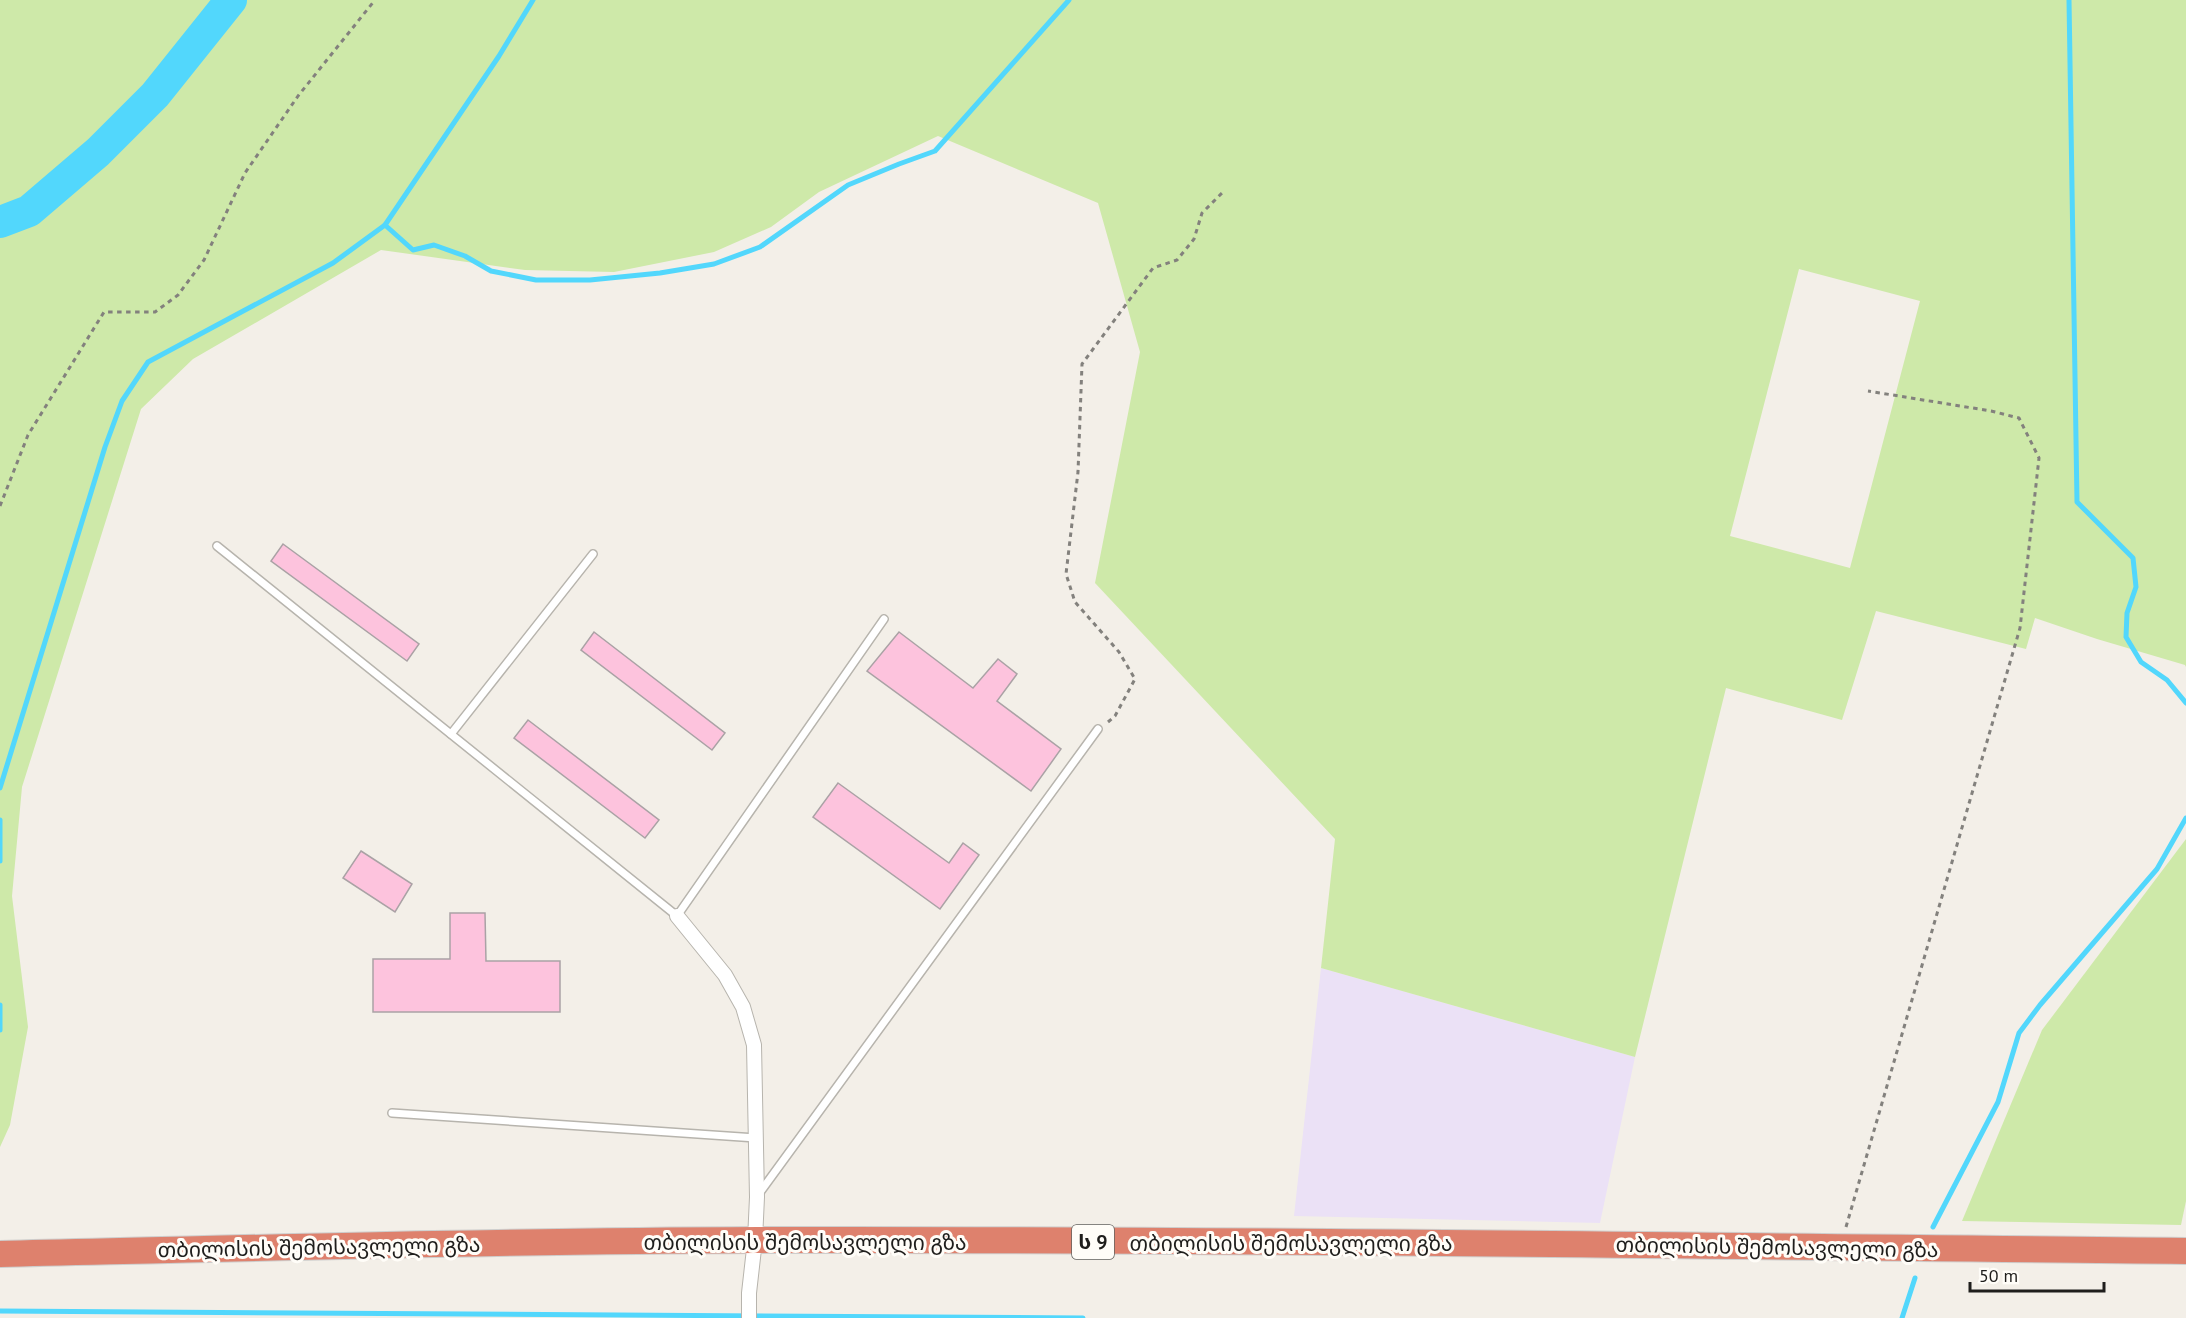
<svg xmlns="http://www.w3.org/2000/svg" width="2186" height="1318" viewBox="0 0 2186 1318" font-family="'PT Sans','Noto Sans Georgian',sans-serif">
<rect width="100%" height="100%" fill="#f3efe8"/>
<polygon fill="#ebe1f6" points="1321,968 1635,1057 1600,1223 1294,1216"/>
<g fill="#cee9a9" fill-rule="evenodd">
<path d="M0,0H2186V667L2185,665L2097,639L2035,618L2026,649L1876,611L1842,720L1726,688L1635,1057L1321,968L1335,839L1095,583L1140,352L1098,203L938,136L819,192L771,227L714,252L614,272L525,270L381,250L193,359L141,409L22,787L12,896L28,1027L10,1125L0,1147ZM1799,269L1920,301L1850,568L1730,536Z"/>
<polygon points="2186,839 2186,1201 2181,1225 1962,1221 2042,1030"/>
</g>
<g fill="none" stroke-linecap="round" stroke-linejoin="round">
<g stroke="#52d7fc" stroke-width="5">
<polyline points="2069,0 2077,502 2133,558 2136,587 2127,613 2126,637 2141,662 2167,680 2186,703"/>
<polyline points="385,225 413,250 434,245 465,256 491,271 536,280 590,280 660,273 714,264 760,247 848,185 899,164 935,151 1069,0"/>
<polyline points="0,788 105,447 122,401 148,362 333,263 385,225 499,56 533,0"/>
<polyline points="0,820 0,861"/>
<polyline points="0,1005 0,1030"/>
<polyline points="1933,1227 1998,1102 2019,1033 2040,1005 2157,869 2186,818"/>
<polyline points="0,1311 1083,1318"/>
<polyline points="1902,1318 1915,1278"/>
</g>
<polyline stroke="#52d7fc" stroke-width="32" points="0,222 29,211 98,152 155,95 231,0"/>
</g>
<g fill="#fdc3dd" stroke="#aaa2a5" stroke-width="1.5">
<polygon points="283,544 419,644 407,661 271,561"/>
<polygon points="594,632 725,733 712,750 581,650"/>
<polygon points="899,632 973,688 998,659 1017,674 997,701 1061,749 1031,791 867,671"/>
<polygon points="528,720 659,820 645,838 514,738"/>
<polygon points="838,783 949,863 963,843 979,855 940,909 813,817"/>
<polygon points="361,851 412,884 395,912 343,878"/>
<polygon points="450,913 485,913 486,961 560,961 560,1012 373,1012 373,959 450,959"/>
</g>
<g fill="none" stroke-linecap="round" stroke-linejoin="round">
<defs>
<g id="lane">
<polyline points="217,546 677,916 884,619"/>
<polyline points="451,734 593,554"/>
<polyline points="392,1113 756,1138"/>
<polyline points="758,1195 1098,729"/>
</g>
<polyline id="street" points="677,916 725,975 743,1007 754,1045 757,1197 755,1240 749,1293 749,1318"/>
<path id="highway" d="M0,1254C253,1248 505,1241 758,1240C1234,1239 1710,1246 2186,1251"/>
</defs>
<use href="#lane" stroke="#b7b4ad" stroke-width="10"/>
<use href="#street" stroke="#b7b4ad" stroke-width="16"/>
<use href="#highway" stroke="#cececd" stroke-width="28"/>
<g stroke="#83817d" stroke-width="3" stroke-dasharray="4.5 4.5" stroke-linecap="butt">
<polyline points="0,506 28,435 104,312 155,312 178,295 204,260 245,173 298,96 375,0"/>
<polyline points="1108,722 1115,716 1135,679 1119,652 1075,602 1066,574 1078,472 1082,364 1153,268 1177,260 1194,239 1202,213 1224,191"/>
<polyline points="1846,1227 2020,628 2039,458 2019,418 1991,411 1868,391"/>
</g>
<use href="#lane" stroke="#fff" stroke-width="7"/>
<use href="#street" stroke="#fff" stroke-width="14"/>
<use href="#highway" stroke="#de816d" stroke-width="26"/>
</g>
<g text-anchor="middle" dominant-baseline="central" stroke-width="6" stroke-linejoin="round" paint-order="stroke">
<rect fill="#fffdf8" stroke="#62615e" stroke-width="1.5" x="1072" y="1225" width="42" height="34" rx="4.5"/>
<g font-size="20" font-weight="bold" fill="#1f1e1c">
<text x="1093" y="1242">ს 9</text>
</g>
<g font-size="21" fill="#1f1e1c" stroke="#fffdf8">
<text x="805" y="1242">თბილისის შემოსავლელი გზა</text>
<text x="1291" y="1243">თბილისის შემოსავლელი გზა</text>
<text transform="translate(319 1247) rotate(-1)">თბილისის შემოსავლელი გზა</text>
<text transform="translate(1777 1247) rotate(1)">თბილისის შემოსავლელი გზა</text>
</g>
</g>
<path d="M1970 1282v9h134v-9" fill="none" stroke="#1f1e1c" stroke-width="3"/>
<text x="1979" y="1282" font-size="18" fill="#1f1e1c" stroke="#fffdf8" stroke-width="4.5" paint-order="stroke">50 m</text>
</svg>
